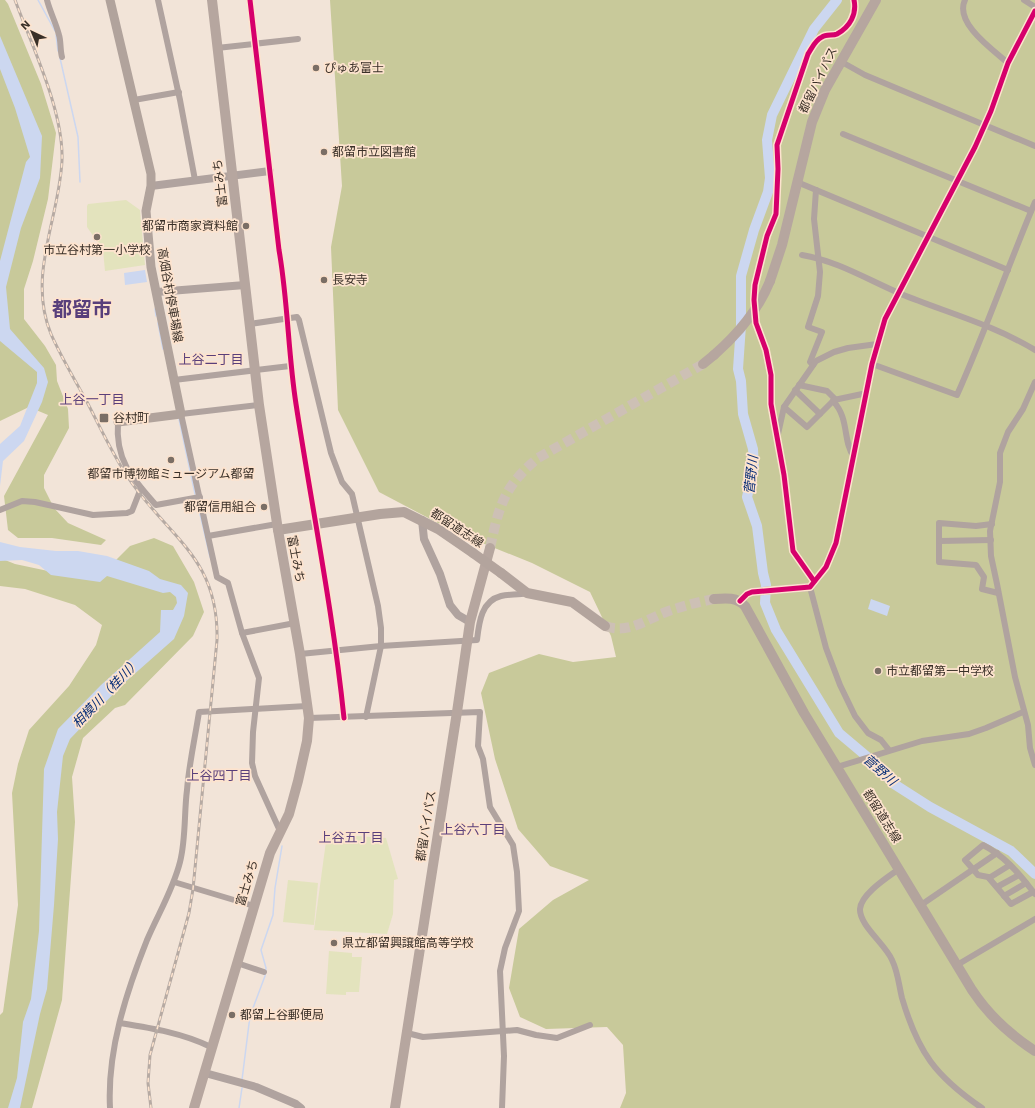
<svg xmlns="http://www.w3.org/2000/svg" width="1035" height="1108" viewBox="0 0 1035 1108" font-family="'Work Sans','Noto Sans JP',sans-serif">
<rect width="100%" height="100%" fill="#f2e4d8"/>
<g fill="#e3e3bd">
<polygon points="126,200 140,210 145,265 105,271 103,250 87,227 87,206 88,204"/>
<polygon points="327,834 386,838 398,879 394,880 393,914 387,934 314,930"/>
<polygon points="288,880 318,883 314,925 283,922"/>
<polygon points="329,951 352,953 352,957 362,957 359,992 346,992 346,995 326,994"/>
</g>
<g fill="#c8c99a">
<polygon points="0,0 5,0 8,4 41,84 56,133 48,199 33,261 24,289 24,319 45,346 56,365 57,381 68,409 69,428 44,475 44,488 54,508 68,523 106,540 101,545 52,538 18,538 8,530 4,496 48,415 29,407 0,421"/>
<polygon points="330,0 1035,0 1035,1108 620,1108 626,1093 623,1045 607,1027 546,1029 520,1017 509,988 519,929 553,900 589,880 550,866 518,829 495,759 481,693 489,673 539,654 573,662 616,657 611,636 590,592 532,563 455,532 379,492 338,410 331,247 342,186"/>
<polygon points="154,538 173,546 194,582 204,612 193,636 125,705 115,708 83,738 72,777 75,822 62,1000 32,1108 0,1108 0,1015 3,1012 18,905 12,793 18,764 29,730 69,686 96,645 102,625 75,605 25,589 0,586 0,558 15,564 67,575 103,573 130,546"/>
</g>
<g fill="#ccd7f0">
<polygon points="0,36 42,136 40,178 21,228 6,287 10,329 44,368 48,382 42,402 24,441 3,461 0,486 0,444 20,426 37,383 37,372 0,341 0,261 26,162 30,157 15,108 0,69"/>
<polygon points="145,270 147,282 125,285 124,273"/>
<polygon points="0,542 20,547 56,551 78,551 107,556 149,571 160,579 181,585 188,593 184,616 174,639 122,685 70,739 63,756 57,812 58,839 54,905 47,989 40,1014 20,1108 8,1108 17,1078 23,1022 31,999 39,931 44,769 58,729 101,685 160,632 161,610 173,610 177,603 176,597 170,592 163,593 107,576 100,582 51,575 39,565 22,560 0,561"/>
<polygon points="871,599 890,606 887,616 868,609"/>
</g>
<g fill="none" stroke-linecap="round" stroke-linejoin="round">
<g stroke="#ccd7f0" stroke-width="1.5">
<polyline points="38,0 55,31"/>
<polyline points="56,35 58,51"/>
<polyline points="60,58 78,137 80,182"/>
<polyline points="155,309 156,316"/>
<polyline points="158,323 163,349"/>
<polyline points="179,419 195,494"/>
<polyline points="197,501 210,557"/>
<polyline points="242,1080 250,1016 265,976 266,968 261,950 273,915 275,888 282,846"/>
<polyline points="239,1108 242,1088"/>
</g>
<polyline stroke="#ccd7f0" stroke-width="10" points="837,0 814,29 772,115 767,140 770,178 768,192 754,230 741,276 741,325 738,369 741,381 743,414 753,449 754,467 747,497 757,526 763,573 766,585 765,603 776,630 839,733 871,760 894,784 930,807 1011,851 1035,874"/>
<path stroke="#cdc0b5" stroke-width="10" stroke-dasharray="10 5" stroke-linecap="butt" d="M605,626C629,634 645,620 666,612C682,606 698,602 714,599"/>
<path stroke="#cdc0b5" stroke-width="10" stroke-dasharray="10 5" stroke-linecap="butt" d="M490,548C499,506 504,486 538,458L703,364"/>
<g stroke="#b0a39f" stroke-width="6">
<path d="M47,0C50,12 56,23 59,35C61,41 60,50 62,57"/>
<polyline points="158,0 180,100 195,180"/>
<path d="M250,0L279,250C288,301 288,353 296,404C312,508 333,612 344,718"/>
<path d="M965,0C954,23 993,50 1008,63"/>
<polyline points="1024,0 1035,7"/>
<polyline points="217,48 298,39"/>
<polyline points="840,61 865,75 1035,146"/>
<polyline points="134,100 179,92"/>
<polyline points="843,134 1031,211"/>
<polyline points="797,182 1008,270"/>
<path d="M802,255C838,261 868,280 901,294C945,312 994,325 1035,350"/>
<polyline points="250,324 297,317 299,320 331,453 342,482 352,494 378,606 381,628 381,646 366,717"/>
<path d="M872,364L957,395C985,332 1008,266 1035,202"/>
<polyline points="813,365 810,362 822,332 808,327 818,296 820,272 814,219 816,190"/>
<polyline points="174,380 290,366"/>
<polyline points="1035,382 1023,409 1008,432 1000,453 1000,482 990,531 991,556 997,584 1015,677 1028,725 1030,748 1035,765"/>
<polyline points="799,385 827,391 836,400"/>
<polyline points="795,390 820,414"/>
<path d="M833,401C850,419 842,440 854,457"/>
<polyline points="259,405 181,414 217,577 228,583 242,633 259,678 253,732 252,763 255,776 280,831"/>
<polyline points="784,407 807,427 834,400 867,393"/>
<path d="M118,422C115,460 132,478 156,505L200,497"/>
<polyline points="778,434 784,407 816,361 834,352 848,348 877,344"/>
<polyline points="0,510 22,501 35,502 93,515 127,513 132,511 141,488"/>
<polyline points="992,524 976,526 939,523 939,562 976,565 984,577 982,589 998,593"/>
<polyline points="208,536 277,524"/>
<polyline points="940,541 991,540"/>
<polyline points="819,576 826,567 836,543 872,364 885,319 975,147 991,111 1008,63 1035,11"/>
<path d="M814,581L793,551L784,475L771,404V375L766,350L756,323L754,300L755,285L767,236L776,214L778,169L777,145L808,54C812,48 815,40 822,37C826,34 833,36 837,34C850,27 857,14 854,0"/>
<polyline points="810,587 826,648 840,685 855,716 868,733 881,740 889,750"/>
<polyline points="242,633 295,623"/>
<path d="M300,654L381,646L477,640C479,623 481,601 501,596C509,594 518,595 527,593"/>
<polyline points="309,718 480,712 478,746 483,759 490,807 513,845 517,872 519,911 505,948 500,971 504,1056 502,1108"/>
<polyline points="837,767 922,741 969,734 986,728 1023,712"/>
<path d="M899,869C888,877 861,894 860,909C859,925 886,945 892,960C898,972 899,986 902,998C918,1052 935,1076 982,1108"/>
<polyline points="989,878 1010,865"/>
<polyline points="174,882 254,906"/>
<polyline points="997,887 1019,875"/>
<path d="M1033,892L1011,904L988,877L978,875L965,860L983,845C1003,855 1017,871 1031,889L1035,894"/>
<polyline points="1004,896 1026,883"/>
<polyline points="921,905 997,853"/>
<polyline points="237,963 264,972"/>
<polyline points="957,965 1035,919"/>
<path d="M120,1023C151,1028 183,1033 211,1047"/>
<polyline points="407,1033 423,1037 517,1030 536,1035 557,1038 590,1025"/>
<path d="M110,1108C107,1051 126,993 147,940C158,914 173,890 180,862C186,839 184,813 187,790C189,764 195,738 199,712L307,706"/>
</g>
<g stroke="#b0a39f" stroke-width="8">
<polyline points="151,186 270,171"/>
<polyline points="157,292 245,285"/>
<polyline points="422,520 424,539 440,574 450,605 458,615 470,622"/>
<polyline points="740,601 747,594 752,592 810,587 819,576"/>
<polyline points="205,1073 256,1087 296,1104 301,1108"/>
</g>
<polyline stroke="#b1a39c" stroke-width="9" points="110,0 151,174 151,186 146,211 151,267 181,414 118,422"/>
<g stroke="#b3a49d" stroke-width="10">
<polyline points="278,530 380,514 404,512 438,529 473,553"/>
<polyline points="501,573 527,593 572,602 605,626"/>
<path d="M714,599C726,598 737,597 745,606L804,713L972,990C989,1016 1009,1034 1035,1051"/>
</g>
<g stroke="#b6a69f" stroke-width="10">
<polyline points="770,281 782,245 812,122 825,90 876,0"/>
<polyline points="703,364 714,355"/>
<polyline points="194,1108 270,853 289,814 298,781 307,741 309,718 300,654 278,530 259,405 212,0"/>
<polyline points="395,1108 457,712 470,622 490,548"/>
</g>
<defs>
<path id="rail" d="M15,0C32,46 64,112 62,161C59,219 27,276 51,334C61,357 75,380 87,402C100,427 112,453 127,476C167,537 219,556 217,640L193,889L189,913L150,1055L148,1083L151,1108"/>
</defs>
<use href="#rail" stroke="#b6aaa3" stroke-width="3"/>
<use href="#rail" stroke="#fde3ce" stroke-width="1.5" stroke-dasharray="4.5" stroke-linecap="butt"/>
<polyline stroke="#b3a49d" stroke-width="10" points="473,553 501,573"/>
<path stroke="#b6a69f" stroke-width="10" d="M714,355C738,334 758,311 770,281"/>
<defs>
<g id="cycleway">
<path d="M250,0L279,250C288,301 288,353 296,404C312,508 333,612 344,718"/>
<path d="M814,581L793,551L784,475L771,404V375L766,350L756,323L754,300L755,285L767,236L776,214L778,169L777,145L808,54C812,48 815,40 822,37C826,34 833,36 837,34C850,27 857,14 854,0"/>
<polyline points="740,601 747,594 752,592 810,587 826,567 836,543 872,364 885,319 975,147 991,111 1008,63 1035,11"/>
</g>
</defs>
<use href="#cycleway" stroke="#fde3ce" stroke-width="8"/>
<use href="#cycleway" stroke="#d6006c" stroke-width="5"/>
</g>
<g fill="#7a6e65" stroke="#fde3ce" stroke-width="1.5">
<circle cx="316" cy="68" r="4"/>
<circle cx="324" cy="152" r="4"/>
<circle cx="246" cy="226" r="4"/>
<circle cx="97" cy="237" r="4"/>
<circle cx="324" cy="280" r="4"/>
<rect x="99" y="413" width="10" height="10" rx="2"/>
<circle cx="171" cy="460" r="4"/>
<circle cx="264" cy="507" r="4"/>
<circle cx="878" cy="671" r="4"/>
<circle cx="334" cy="943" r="4"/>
<circle cx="232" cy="1015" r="4"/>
</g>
<g text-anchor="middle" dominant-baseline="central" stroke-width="3.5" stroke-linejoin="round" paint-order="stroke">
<g font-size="12" fill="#392f27" stroke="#fde3ce" text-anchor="start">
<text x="324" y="68">ぴゅあ富士</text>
<text x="332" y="152">都留市立図書館</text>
<text x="238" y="226" text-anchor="end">都留市商家資料館</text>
<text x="97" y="250" text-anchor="middle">市立谷村第一小学校</text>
<text x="332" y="280">長安寺</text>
<text x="113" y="418">谷村町</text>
<text x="171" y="474" text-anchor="middle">都留市博物館ミュージアム都留</text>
<text x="256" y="507" text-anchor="end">都留信用組合</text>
<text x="886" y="671">市立都留第一中学校</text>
<text x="342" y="943">県立都留興譲館高等学校</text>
<text x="240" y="1015">都留上谷郵便局</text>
</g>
<g font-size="12" fill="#392f27" stroke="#fde3ce">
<text transform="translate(818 80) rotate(-64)">都留バイパス</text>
<text transform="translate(220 183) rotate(-97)">富士みち</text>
<text transform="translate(170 295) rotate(80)">高畑谷村停車場線</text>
<text transform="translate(457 528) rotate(33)">都留道志線</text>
<text transform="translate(296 559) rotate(79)">富士みち</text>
<text transform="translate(882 816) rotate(58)">都留道志線</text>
<text transform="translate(426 826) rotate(-81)">都留バイパス</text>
<text transform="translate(247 883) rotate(-73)">富士みち</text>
</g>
<g font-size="13" fill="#593f7b" stroke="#fde3ce">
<text x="211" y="359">上谷二丁目</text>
<text x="92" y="399">上谷一丁目</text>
<text x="219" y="775">上谷四丁目</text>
<text x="473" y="829">上谷六丁目</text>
<text x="351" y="837">上谷五丁目</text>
</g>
<g font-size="13" font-style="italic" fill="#0a2f78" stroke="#fde3ce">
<text transform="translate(751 475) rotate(-84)">菅野川</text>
<text transform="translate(106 693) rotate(-46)">相模川（桂川）</text>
<text transform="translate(880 770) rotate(41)">菅野川</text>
</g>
<g font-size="20" font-weight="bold" fill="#593f7b" stroke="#fde3ce">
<text x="82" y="309">都留市</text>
</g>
</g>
<g transform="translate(32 32) rotate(316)" stroke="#fde3ce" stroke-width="3" paint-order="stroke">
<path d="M0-3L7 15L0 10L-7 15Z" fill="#392f27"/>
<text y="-6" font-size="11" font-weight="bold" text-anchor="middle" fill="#392f27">N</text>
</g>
</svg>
